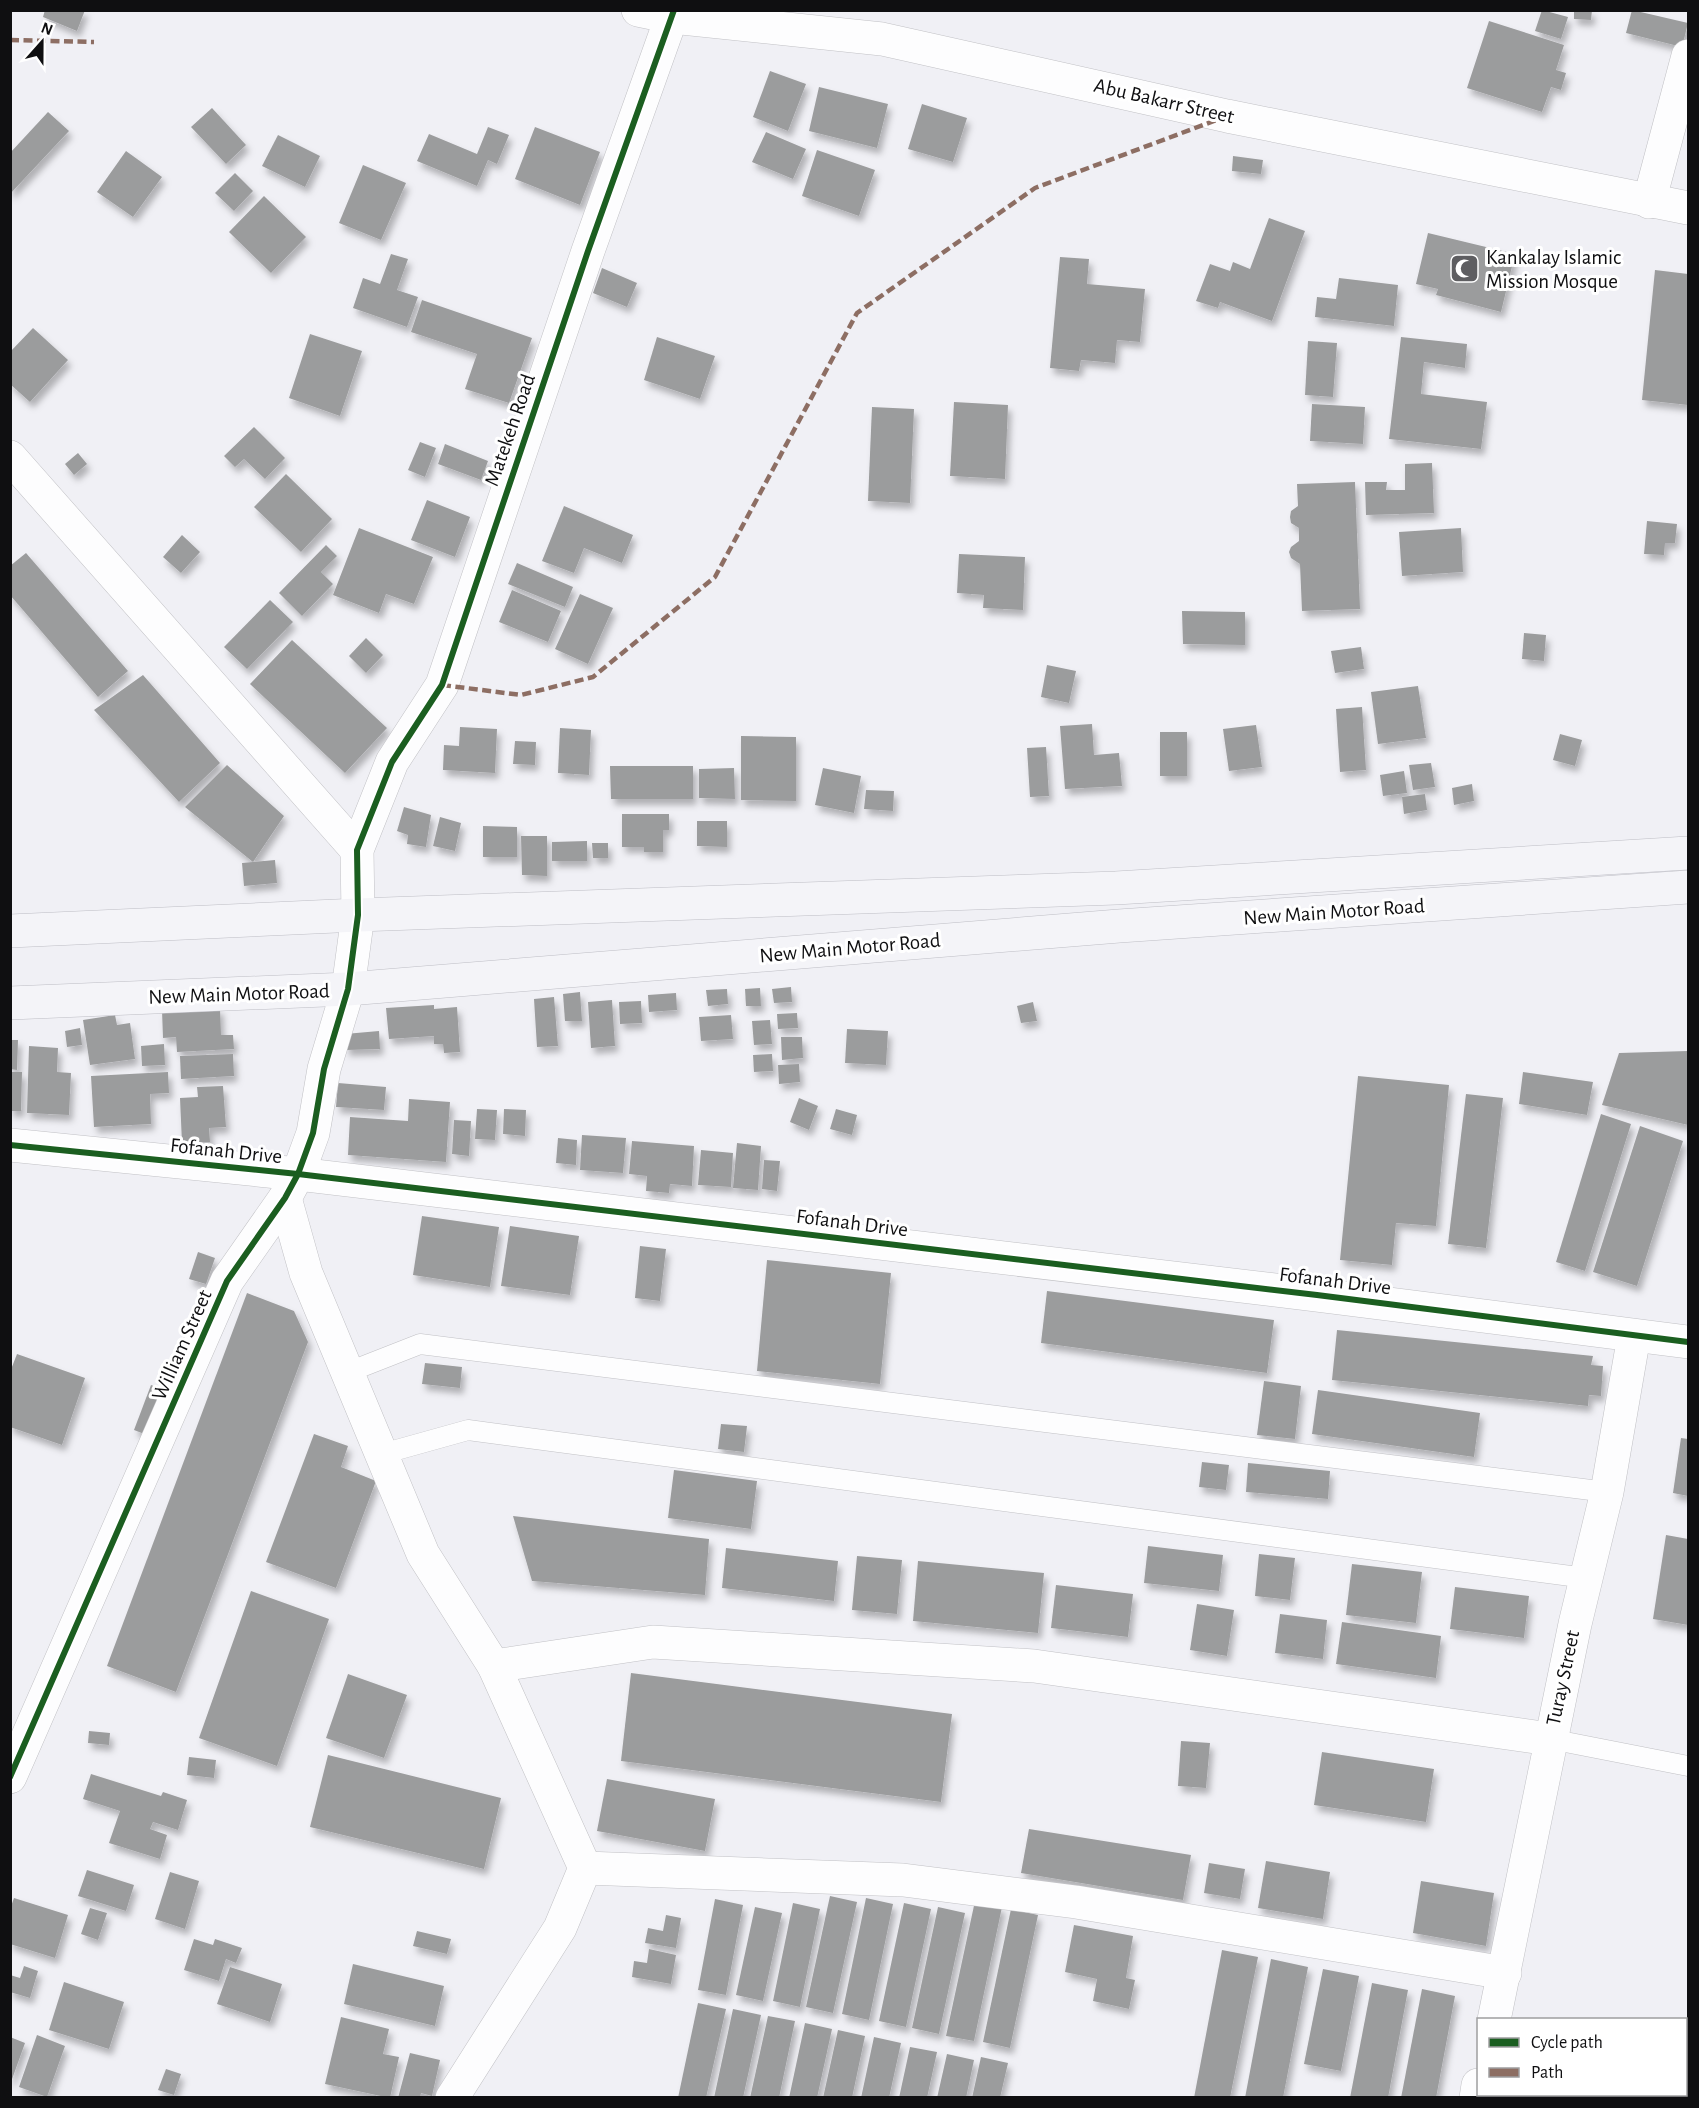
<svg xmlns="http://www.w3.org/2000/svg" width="1699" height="2108" viewBox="0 0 1699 2108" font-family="'Alegreya Sans',sans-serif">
<defs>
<filter id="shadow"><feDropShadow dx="3.5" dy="6" stdDeviation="3" flood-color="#0004"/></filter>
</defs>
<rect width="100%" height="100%" fill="#f0f0f5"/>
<g fill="#9b9c9d" filter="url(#shadow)">
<polygon points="45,10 85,10 77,31 43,17"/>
<polygon points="1542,10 1568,17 1561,39 1535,31"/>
<polygon points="1574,10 1592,10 1591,20 1574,19"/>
<polygon points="1632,10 1688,23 1682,47 1626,33"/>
<polygon points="1489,21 1564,45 1556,70 1566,73 1561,90 1551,87 1542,112 1467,88"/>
<polygon points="770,71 806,84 788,131 753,117"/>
<polygon points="819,87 888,104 877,148 809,131"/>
<polygon points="922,104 967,118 953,162 908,149"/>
<polygon points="212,108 246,145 226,164 191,127"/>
<polygon points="48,112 69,131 10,194 10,153"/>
<polygon points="488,127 509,135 497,164 488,160 477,186 417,161 429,134 477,154"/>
<polygon points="535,127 600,152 580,205 515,179"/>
<polygon points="766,132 806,149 793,179 752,162"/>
<polygon points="278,135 320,156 305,187 262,166"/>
<polygon points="817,150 875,170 859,216 802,196"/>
<polygon points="126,151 162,177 133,217 97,192"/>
<polygon points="1233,156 1263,160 1261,174 1232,171"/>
<polygon points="363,165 406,183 381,240 339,223"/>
<polygon points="235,173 253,191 234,211 215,193"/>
<polygon points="264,196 306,237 271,273 229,232"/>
<polygon points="1269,218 1305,231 1272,321 1220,302 1218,308 1196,301 1210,264 1230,271 1233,262 1250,269"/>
<polygon points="1428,233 1515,254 1501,312 1436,295 1438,289 1416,284"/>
<polygon points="391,254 408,259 397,290 418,297 407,327 353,308 363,278 380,284"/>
<polygon points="1060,257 1089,259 1087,284 1145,289 1140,342 1117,340 1115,363 1081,360 1079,371 1050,368"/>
<polygon points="602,268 637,283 627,307 593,293"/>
<polygon points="1655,270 1688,274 1688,405 1642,400"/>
<polygon points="1339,278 1398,285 1394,326 1315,317 1317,297 1336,299"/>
<polygon points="422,300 532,338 509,403 465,389 477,354 411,332"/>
<polygon points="33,328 68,360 30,402 10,384 10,352"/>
<polygon points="310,334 362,351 340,416 289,398"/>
<polygon points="657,337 715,356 700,399 644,380"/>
<polygon points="1401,337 1467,344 1465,368 1424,362 1421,394 1487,402 1481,449 1389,439"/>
<polygon points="1308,341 1337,343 1333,397 1305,395"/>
<polygon points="954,402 1008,405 1005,479 950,476"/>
<polygon points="1312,404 1365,407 1363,444 1310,441"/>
<polygon points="872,407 914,409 910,503 868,501"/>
<polygon points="254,427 285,458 265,479 244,459 235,467 224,456"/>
<polygon points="420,442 436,448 425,477 408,470"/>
<polygon points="445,444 488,461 481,480 438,464"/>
<polygon points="78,453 87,464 74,475 65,464"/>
<polygon points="1432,463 1434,513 1366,515 1365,482 1387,482 1386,490 1405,490 1405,464"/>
<polygon points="286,474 332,519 301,552 254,507"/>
<polygon points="1355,482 1360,609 1302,611 1300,564 1291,558 1289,552 1291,547 1299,541 1299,528 1291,523 1290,517 1291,511 1298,506 1297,484"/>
<polygon points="427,500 470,517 455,557 411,540"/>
<polygon points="564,506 633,535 622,563 584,548 574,573 542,561"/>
<polygon points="1647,521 1677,524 1675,543 1665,543 1664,555 1644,554"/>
<polygon points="359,528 433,557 414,604 386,594 379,613 333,595"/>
<polygon points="1461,528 1463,572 1402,576 1399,532"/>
<polygon points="182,535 200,552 181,573 163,557"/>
<polygon points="326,545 337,556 321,572 333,584 302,616 279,593"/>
<polygon points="26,553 128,671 98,697 10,595 10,566"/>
<polygon points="959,554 1025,557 1023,610 983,608 984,595 957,593"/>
<polygon points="517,563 573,587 565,607 508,584"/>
<polygon points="512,590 561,611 548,642 499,622"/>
<polygon points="580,594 613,608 588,664 555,649"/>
<polygon points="270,600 293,622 247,669 224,647"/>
<polygon points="1182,611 1245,612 1245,645 1183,644"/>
<polygon points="1524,633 1546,635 1544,661 1522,659"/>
<polygon points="366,638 383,655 366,673 349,656"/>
<polygon points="292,640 387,728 345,773 250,684"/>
<polygon points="1361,647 1364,669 1335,673 1331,651"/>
<polygon points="1047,665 1076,671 1069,703 1041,697"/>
<polygon points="143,675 220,763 179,802 94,710"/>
<polygon points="1418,686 1426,738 1378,744 1371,692"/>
<polygon points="1362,707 1366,770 1340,772 1336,709"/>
<polygon points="1092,724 1094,755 1119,753 1122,786 1065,789 1060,726"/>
<polygon points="1256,725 1262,767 1229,771 1223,729"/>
<polygon points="460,727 497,729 495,773 443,770 444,745 459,746"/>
<polygon points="560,728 591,730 589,775 558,773"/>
<rect x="1160" y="732" width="27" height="44"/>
<polygon points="1560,734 1582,740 1575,766 1553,760"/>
<polygon points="741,736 796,737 796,801 741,800"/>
<polygon points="515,741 536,742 535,765 513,764"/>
<polygon points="1046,747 1049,796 1030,797 1027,748"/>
<polygon points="1431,763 1435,787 1413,790 1409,765"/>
<polygon points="227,765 284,816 253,862 275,860 277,883 244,886 242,863 253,862 185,807"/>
<polygon points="610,766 693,766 693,799 611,799"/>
<polygon points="734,768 735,799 699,798 699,769"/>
<polygon points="823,768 861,776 854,813 815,805"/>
<polygon points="1404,771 1407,793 1383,796 1380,775"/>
<polygon points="1472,784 1474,801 1454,805 1452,788"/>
<polygon points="866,790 894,791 893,811 864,809"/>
<polygon points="1425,794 1427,810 1404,814 1402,797"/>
<polygon points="404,807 431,815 426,847 407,844 408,835 397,831"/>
<polygon points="622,814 669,814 669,830 663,830 663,852 644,852 644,847 622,847"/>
<polygon points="440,817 461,823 455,851 433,846"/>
<polygon points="697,821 727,821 727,847 697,846"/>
<polygon points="483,826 517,827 517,857 483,857"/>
<polygon points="521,836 547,836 547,876 522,875"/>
<polygon points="587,841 587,861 552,861 552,842"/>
<polygon points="592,843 608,843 608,858 593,858"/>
<polygon points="791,987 792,1002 774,1003 772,989"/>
<polygon points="760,988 761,1006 746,1006 745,989"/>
<polygon points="727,989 728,1004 708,1006 706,990"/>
<polygon points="580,992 582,1021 565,1021 563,994"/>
<polygon points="676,993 677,1010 649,1012 648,995"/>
<polygon points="554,997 558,1046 537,1047 534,999"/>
<polygon points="612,1000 615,1046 591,1048 588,1002"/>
<polygon points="641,1001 642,1023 620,1024 619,1002"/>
<polygon points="1033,1002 1037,1021 1021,1023 1017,1006"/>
<polygon points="434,1005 434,1009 457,1007 460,1052 444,1053 443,1044 434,1044 434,1036 389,1039 386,1008"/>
<polygon points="220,1008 221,1035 233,1035 234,1049 177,1052 176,1037 163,1038 162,1010"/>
<polygon points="797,1013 798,1028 778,1029 777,1014"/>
<polygon points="115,1015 117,1025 130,1023 135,1059 90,1065 83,1020"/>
<polygon points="731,1015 733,1039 701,1041 699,1017"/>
<polygon points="770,1020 772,1044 754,1045 752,1021"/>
<polygon points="80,1028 82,1045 67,1047 65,1031"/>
<polygon points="847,1029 888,1031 886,1065 845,1063"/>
<polygon points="379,1031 380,1049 346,1050 345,1034"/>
<polygon points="781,1037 802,1037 803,1058 782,1060"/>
<polygon points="10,1040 18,1040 17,1070 10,1069"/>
<polygon points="164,1044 165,1065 142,1066 141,1046"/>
<polygon points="29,1046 58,1048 57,1072 71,1073 69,1115 27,1113"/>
<polygon points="1688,1051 1688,1125 1602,1105 1619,1053"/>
<polygon points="233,1054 234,1076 181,1079 180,1056"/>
<polygon points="772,1054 773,1071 754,1072 753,1055"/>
<polygon points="799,1064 800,1082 779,1084 778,1065"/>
<polygon points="10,1072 22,1072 21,1111 10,1111"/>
<polygon points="168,1072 169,1093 150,1094 151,1124 94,1127 91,1076"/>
<polygon points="1523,1072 1593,1082 1587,1115 1519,1104"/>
<polygon points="1358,1076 1449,1085 1436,1226 1396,1223 1392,1265 1340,1260"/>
<polygon points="338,1083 386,1087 384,1110 336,1107"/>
<polygon points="223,1086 226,1127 209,1128 210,1142 182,1143 180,1098 198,1097 197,1087"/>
<polygon points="1466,1094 1503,1098 1486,1248 1448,1244"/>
<polygon points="799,1098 818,1106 809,1130 790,1122"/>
<polygon points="409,1099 450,1102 446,1162 348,1155 350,1117 408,1121"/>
<polygon points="477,1109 497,1110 495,1140 475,1139"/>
<polygon points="504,1109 526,1110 525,1136 503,1134"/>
<polygon points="836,1109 857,1115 852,1135 830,1129"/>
<polygon points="1601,1114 1631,1124 1585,1271 1556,1262"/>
<polygon points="454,1120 471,1121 469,1156 452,1154"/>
<polygon points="1640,1126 1683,1141 1637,1286 1593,1272"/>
<polygon points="582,1135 626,1138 623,1173 580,1170"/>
<polygon points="558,1138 577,1140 576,1165 556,1163"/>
<polygon points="632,1141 694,1146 692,1186 670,1184 669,1193 646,1191 647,1176 629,1174"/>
<polygon points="737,1143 761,1146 758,1190 733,1188"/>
<polygon points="701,1150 733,1153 731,1187 698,1185"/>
<polygon points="764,1160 780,1161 777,1191 762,1189"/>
<polygon points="422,1216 499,1227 490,1287 413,1275"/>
<polygon points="510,1226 579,1236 570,1295 501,1286"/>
<polygon points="640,1246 666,1249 660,1301 635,1298"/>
<polygon points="198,1252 215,1258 206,1284 189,1279"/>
<polygon points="767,1260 891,1273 880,1384 757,1371"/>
<polygon points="1047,1291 1274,1320 1267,1373 1041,1343"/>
<polygon points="247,1293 294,1311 308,1342 176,1692 107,1666"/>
<polygon points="1337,1330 1593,1356 1591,1365 1603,1366 1601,1396 1589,1395 1588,1406 1332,1380"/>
<polygon points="17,1354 85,1378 62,1445 10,1427 10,1372"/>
<polygon points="425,1363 462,1367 460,1388 422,1384"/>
<polygon points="1264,1381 1301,1386 1295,1439 1257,1435"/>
<polygon points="151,1385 164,1390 147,1435 134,1430"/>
<polygon points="1318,1390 1480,1413 1474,1457 1312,1434"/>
<polygon points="721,1424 747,1426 744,1452 718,1449"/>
<polygon points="314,1434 348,1446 341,1467 376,1481 336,1588 266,1562"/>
<polygon points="1681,1438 1688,1439 1688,1496 1673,1493"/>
<polygon points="1202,1462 1229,1465 1226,1490 1199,1487"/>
<polygon points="1248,1463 1330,1471 1328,1499 1246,1492"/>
<polygon points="674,1470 757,1481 751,1529 668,1518"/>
<polygon points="513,1516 709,1539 705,1595 532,1581"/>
<polygon points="1666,1535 1688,1539 1688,1625 1653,1619"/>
<polygon points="1148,1546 1223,1555 1219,1591 1144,1583"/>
<polygon points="726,1548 838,1561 834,1601 722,1588"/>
<polygon points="1259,1554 1295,1558 1290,1600 1255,1596"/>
<polygon points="857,1556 902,1560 897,1614 852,1610"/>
<polygon points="918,1561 1044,1573 1038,1633 913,1621"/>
<polygon points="1352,1564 1422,1572 1416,1623 1346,1615"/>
<polygon points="1056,1585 1133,1594 1128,1637 1051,1628"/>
<polygon points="1455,1587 1529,1596 1524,1638 1450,1629"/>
<polygon points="251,1591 329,1619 277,1766 199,1738"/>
<polygon points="1197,1604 1234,1610 1227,1656 1190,1650"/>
<polygon points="1280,1614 1327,1620 1323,1659 1275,1653"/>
<polygon points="1342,1622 1441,1636 1436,1678 1336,1664"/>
<polygon points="631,1673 952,1714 941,1802 621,1761"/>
<polygon points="348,1674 407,1695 384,1758 326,1738"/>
<polygon points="89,1731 110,1733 109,1745 88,1743"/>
<polygon points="1181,1741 1210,1743 1206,1788 1178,1786"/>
<polygon points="1322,1752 1434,1769 1426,1822 1314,1805"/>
<polygon points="328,1755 501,1798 484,1869 310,1827"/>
<polygon points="189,1757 216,1760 214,1778 187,1775"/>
<polygon points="91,1774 161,1796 163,1792 187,1800 178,1830 153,1822 150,1829 167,1835 160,1859 109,1843 120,1811 83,1799"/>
<polygon points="607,1779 715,1799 705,1851 597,1831"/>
<polygon points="1029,1829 1191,1855 1183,1900 1021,1873"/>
<polygon points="1266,1861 1330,1872 1323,1919 1258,1908"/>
<polygon points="1209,1863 1245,1869 1240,1899 1204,1893"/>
<polygon points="87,1870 134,1885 126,1911 78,1896"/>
<polygon points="170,1872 199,1881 185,1929 155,1919"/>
<polygon points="1421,1881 1494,1893 1486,1946 1413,1933"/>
<polygon points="830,1896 857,1902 833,2013 806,2007"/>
<polygon points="14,1898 68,1915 55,1958 10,1944 10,1909"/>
<polygon points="866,1898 893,1904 869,2020 842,2014"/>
<polygon points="715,1899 743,1905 726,1995 698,1990"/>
<polygon points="975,1901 1002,1907 974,2041 946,2036"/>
<polygon points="793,1903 820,1909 800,2007 773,2001"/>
<polygon points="904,1903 931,1909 906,2027 879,2021"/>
<polygon points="755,1907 782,1913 763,2001 736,1995"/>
<polygon points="938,1907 965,1913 939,2034 912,2028"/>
<polygon points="90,1908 107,1913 98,1940 81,1934"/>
<polygon points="1011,1909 1038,1915 1010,2048 983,2042"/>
<polygon points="666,1915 681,1918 676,1948 645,1943 648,1928 663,1931"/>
<polygon points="1074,1925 1133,1936 1126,1978 1135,1980 1129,2009 1093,2001 1097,1979 1065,1972"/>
<polygon points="417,1931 451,1939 447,1954 413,1946"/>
<polygon points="194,1939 213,1945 215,1939 242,1948 236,1963 226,1959 219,1981 184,1970"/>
<polygon points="649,1949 676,1955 671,1984 632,1977 634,1961 647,1963"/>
<polygon points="1222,1950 1258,1957 1230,2098 1194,2098"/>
<polygon points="1271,1959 1308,1967 1283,2098 1245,2098"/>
<polygon points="353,1964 444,1986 435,2026 344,2004"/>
<polygon points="24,1966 38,1971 30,1998 10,1992 10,1975 20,1978"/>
<polygon points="230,1967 282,1984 270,2022 217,2004"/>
<polygon points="1323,1969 1359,1976 1341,2071 1304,2064"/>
<polygon points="64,1982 124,2002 109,2049 49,2030"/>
<polygon points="1372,1983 1408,1990 1388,2098 1350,2098"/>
<polygon points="1422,1989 1455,1996 1436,2098 1401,2098"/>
<polygon points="698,2003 726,2009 706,2098 678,2098"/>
<polygon points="733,2009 761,2015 743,2098 714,2098"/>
<polygon points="768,2016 795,2021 779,2098 750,2098"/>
<polygon points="341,2017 389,2029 383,2054 399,2057 390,2098 325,2084"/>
<polygon points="805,2023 832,2029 817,2098 789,2098"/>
<polygon points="838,2030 865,2036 852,2098 823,2098"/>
<polygon points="37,2035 65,2046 47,2097 19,2087"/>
<polygon points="10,2037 25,2043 11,2082 10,2082"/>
<polygon points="874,2037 901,2043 889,2098 861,2098"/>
<polygon points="910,2047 937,2052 927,2098 899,2098"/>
<polygon points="410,2053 440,2060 432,2096 421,2093 420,2098 398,2098"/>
<polygon points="947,2054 974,2060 966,2098 937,2098"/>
<polygon points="981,2057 1008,2063 1000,2098 972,2098"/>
<polygon points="166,2069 181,2074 174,2095 158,2090"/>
</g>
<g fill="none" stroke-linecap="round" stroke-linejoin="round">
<defs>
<g id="service">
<polyline points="346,1373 420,1344 1607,1492"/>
<polyline points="382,1454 468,1430 1586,1578"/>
<polyline points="1550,1739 1688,1766"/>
</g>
<g id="minor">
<polyline points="1649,202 1688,56"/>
<polyline points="285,1198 306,1273 423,1554 494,1666 585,1868 560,1928 452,2098"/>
<polyline points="494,1666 653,1642 1034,1666 1550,1739"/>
<polyline points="10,1777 227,1281 285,1198 298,1174 313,1133 324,1069 348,989"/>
<polyline points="585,1868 903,1880 1076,1902 1505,1973"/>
<polyline points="1494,2020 1575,1624 1607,1492 1634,1336"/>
<polyline points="1512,2094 1527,2098"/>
<polyline points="1476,2098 1478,2085"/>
</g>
<g id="tertiary">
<polyline points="638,10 672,17 882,39 1227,116 1688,208"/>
<polyline points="10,457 357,850"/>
<polyline points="348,989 358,915 357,850 392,762 442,685 588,251 674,10"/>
<polyline points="10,1145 298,1174 1317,1295 1688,1342"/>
</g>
<g id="trunk">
<polyline points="10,931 358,915 1116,888 1688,853"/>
<polyline points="10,1003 348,989 1119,926 1688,887"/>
</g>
</defs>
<use href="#service" stroke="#c1c1c5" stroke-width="21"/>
<use href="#minor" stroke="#c1c1c5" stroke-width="34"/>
<use href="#tertiary" stroke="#c1c1c5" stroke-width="34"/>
<use href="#trunk" stroke="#bebec5" stroke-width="34"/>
<use href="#service" stroke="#fdfdfe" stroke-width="20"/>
<use href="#minor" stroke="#fdfdfe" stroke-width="33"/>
<use href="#tertiary" stroke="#fdfdfe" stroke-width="33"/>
<use href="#trunk" stroke="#f4f4f8" stroke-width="33"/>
<g stroke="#8d6e63" stroke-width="4.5" stroke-dasharray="9 4.5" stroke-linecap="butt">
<polyline points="10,40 94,42"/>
<polyline points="442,685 521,695 593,677 715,577 857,313 1035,188 1227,116"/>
</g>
<defs>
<g id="cycleway">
<polyline points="10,1145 298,1174 1317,1295 1688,1342"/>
<polyline points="10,1777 227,1281 285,1198 298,1174 313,1133 324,1069 348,989 358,915 357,850 392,762 442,685 588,251 674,10"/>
</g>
</defs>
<use href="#cycleway" stroke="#fff" stroke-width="10"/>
<use href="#cycleway" stroke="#1b5e20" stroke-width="6"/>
</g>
<defs>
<symbol id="mosque-square" viewBox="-11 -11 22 22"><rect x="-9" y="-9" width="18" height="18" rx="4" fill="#5e5e61" stroke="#fff"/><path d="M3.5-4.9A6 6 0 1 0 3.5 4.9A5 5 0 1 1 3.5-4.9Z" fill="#fff"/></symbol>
</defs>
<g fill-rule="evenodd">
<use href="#mosque-square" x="1448" y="252" width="33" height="33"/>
</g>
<g text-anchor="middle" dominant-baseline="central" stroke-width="6" stroke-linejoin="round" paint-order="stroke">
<g font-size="21" fill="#0f0f11" stroke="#fff">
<text transform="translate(1164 101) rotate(13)">Abu Bakarr Street</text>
<text transform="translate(510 430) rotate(-71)">Matekeh Road</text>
<text transform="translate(1334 912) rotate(-4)">New Main Motor Road</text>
<text transform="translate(850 948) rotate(-5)">New Main Motor Road</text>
<text transform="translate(239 994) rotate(-2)">New Main Motor Road</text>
<text transform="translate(226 1151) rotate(6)">Fofanah Drive</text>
<text transform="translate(852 1223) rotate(7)">Fofanah Drive</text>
<text transform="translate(1335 1281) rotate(7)">Fofanah Drive</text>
<text transform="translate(182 1345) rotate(-66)">William Street</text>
<text transform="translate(1563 1678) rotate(-78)">Turay Street</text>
</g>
<g font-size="21" fill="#0f0f11" stroke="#fff" text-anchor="start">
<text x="1486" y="257">Kankalay Islamic<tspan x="1486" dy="24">Mission Mosque</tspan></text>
</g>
</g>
<rect width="1699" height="2108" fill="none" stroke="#0f0f11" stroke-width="24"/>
<rect x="1477" y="2018" width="210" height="78" fill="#ffffff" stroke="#9f9fa0" stroke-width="1.5"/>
<rect x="1489" y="2038" width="30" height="9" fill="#1b5e20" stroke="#9f9fa0" stroke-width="1.5"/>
<text x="1531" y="2048" font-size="18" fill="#0f0f11">Cycle path</text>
<rect x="1489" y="2068" width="30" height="9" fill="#8d6e63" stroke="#9f9fa0" stroke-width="1.5"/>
<text x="1531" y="2078" font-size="18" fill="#0f0f11">Path</text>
<g transform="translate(42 42) rotate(21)" stroke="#ffffff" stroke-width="4.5" paint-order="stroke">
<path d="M0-4.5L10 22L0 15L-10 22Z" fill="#0f0f11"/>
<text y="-9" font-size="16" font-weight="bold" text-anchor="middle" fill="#0f0f11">N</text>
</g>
</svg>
